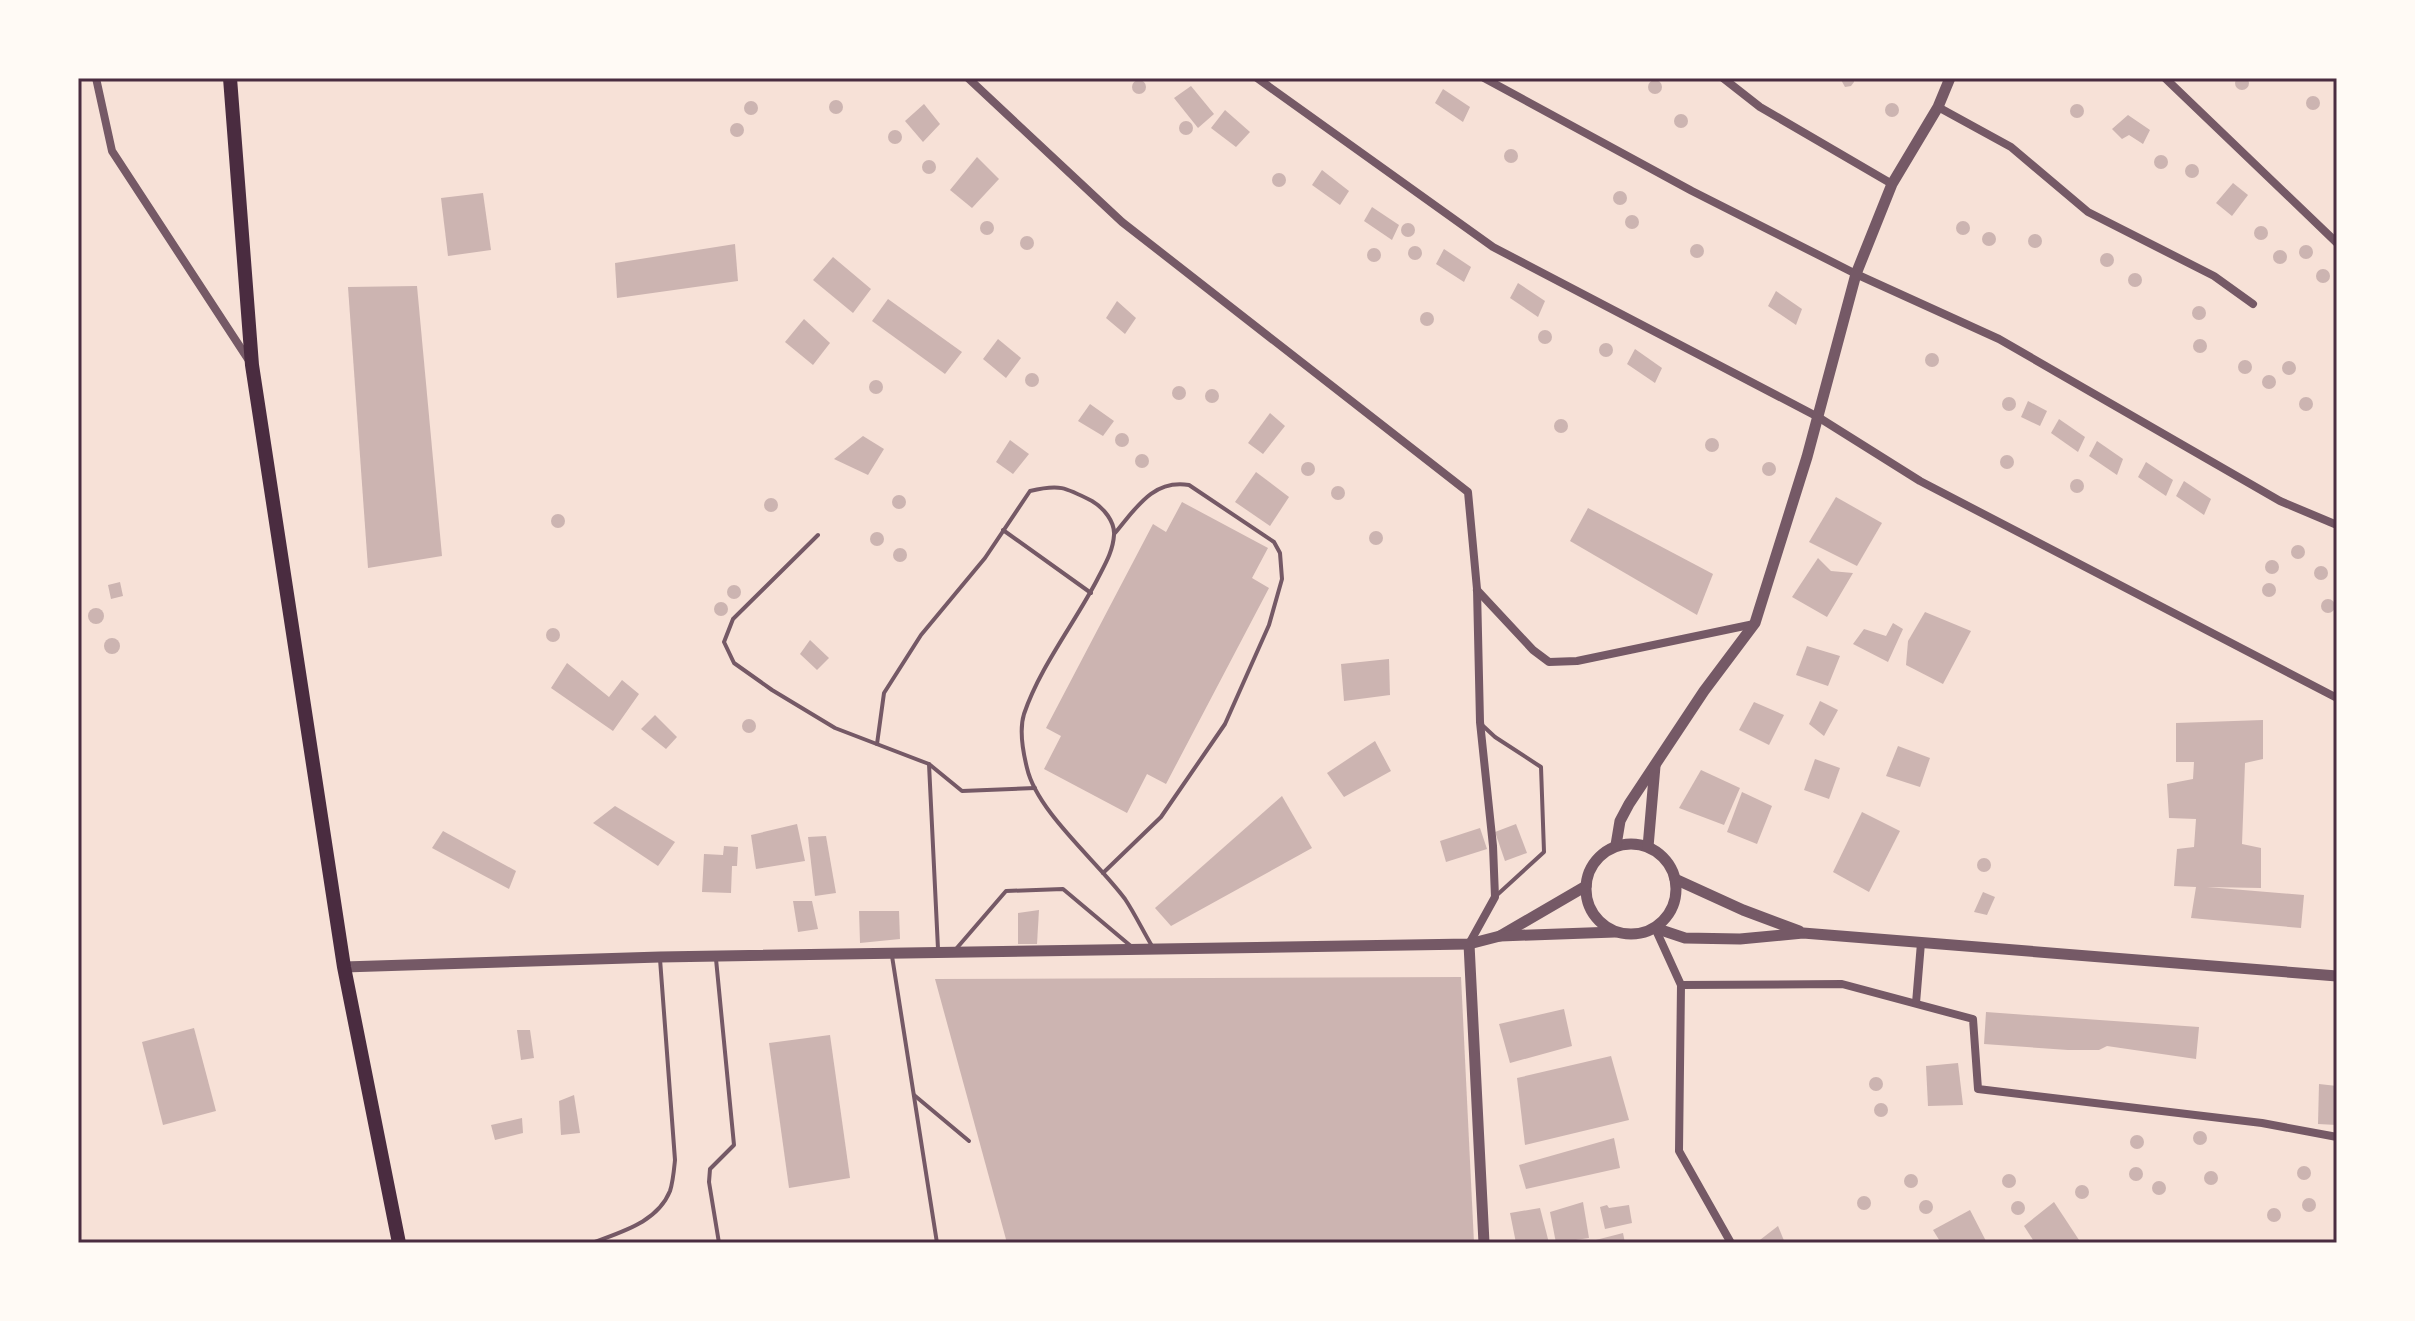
<svg xmlns="http://www.w3.org/2000/svg" width="2415" height="1321" viewBox="0 0 2415 1321" font-family="Lato,sans-serif">
<rect width="100%" height="100%" fill="#f7e1d7"/>
<g fill="#ccb4b1">
<circle cx="2242" cy="83" r="7"/>
<polygon points="1840,78 1854,78 1854,82 1851,86 1845,87"/>
<circle cx="1655" cy="87" r="7"/>
<circle cx="1139" cy="87" r="7"/>
<polygon points="1191,86 1214,114 1198,128 1174,98"/>
<polygon points="1443,89 1470,107 1463,122 1435,103"/>
<circle cx="2313" cy="103" r="7"/>
<circle cx="836" cy="107" r="7"/>
<circle cx="751" cy="108" r="7"/>
<circle cx="1892" cy="110" r="7"/>
<circle cx="2077" cy="111" r="7"/>
<polygon points="924,104 940,124 923,142 905,121"/>
<polygon points="1225,110 1250,132 1236,147 1211,128"/>
<circle cx="1681" cy="121" r="7"/>
<polygon points="2128,115 2150,130 2143,144 2129,135 2122,139 2112,129"/>
<circle cx="1186" cy="128" r="7"/>
<circle cx="737" cy="130" r="7"/>
<circle cx="895" cy="137" r="7"/>
<circle cx="1511" cy="156" r="7"/>
<circle cx="2161" cy="162" r="7"/>
<polygon points="977,157 999,179 972,208 950,190"/>
<circle cx="929" cy="167" r="7"/>
<circle cx="2192" cy="171" r="7"/>
<polygon points="1322,170 1349,191 1340,205 1312,185"/>
<circle cx="1279" cy="180" r="7"/>
<polygon points="2233,183 2248,195 2232,216 2216,203"/>
<circle cx="1620" cy="198" r="7"/>
<polygon points="483,193 491,250 448,256 441,198"/>
<polygon points="1372,207 1399,225 1392,240 1364,221"/>
<circle cx="1632" cy="222" r="7"/>
<circle cx="1963" cy="228" r="7"/>
<circle cx="987" cy="228" r="7"/>
<circle cx="1408" cy="230" r="7"/>
<circle cx="2261" cy="233" r="7"/>
<circle cx="1989" cy="239" r="7"/>
<circle cx="2035" cy="241" r="7"/>
<circle cx="1027" cy="243" r="7"/>
<circle cx="1697" cy="251" r="7"/>
<polygon points="735,244 738,281 617,298 615,263"/>
<circle cx="2306" cy="252" r="7"/>
<circle cx="1415" cy="253" r="7"/>
<circle cx="1374" cy="255" r="7"/>
<polygon points="1444,249 1471,267 1464,282 1436,264"/>
<circle cx="2280" cy="257" r="7"/>
<circle cx="2107" cy="260" r="7"/>
<polygon points="833,257 871,289 853,313 813,280"/>
<circle cx="2323" cy="276" r="7"/>
<circle cx="2135" cy="280" r="7"/>
<polygon points="1518,283 1545,301 1538,317 1510,298"/>
<polygon points="417,286 442,556 368,568 348,287"/>
<polygon points="1776,291 1802,309 1796,325 1768,306"/>
<polygon points="888,299 962,352 945,374 872,321"/>
<polygon points="1117,301 1136,318 1125,334 1106,318"/>
<circle cx="2199" cy="313" r="7"/>
<circle cx="1427" cy="319" r="7"/>
<polygon points="804,319 830,343 813,365 785,342"/>
<circle cx="1545" cy="337" r="7"/>
<circle cx="2200" cy="346" r="7"/>
<polygon points="998,339 1021,358 1006,378 983,359"/>
<circle cx="1606" cy="350" r="7"/>
<polygon points="1635,349 1662,368 1655,383 1627,364"/>
<circle cx="1932" cy="360" r="7"/>
<circle cx="2245" cy="367" r="7"/>
<circle cx="2289" cy="368" r="7"/>
<circle cx="1032" cy="380" r="7"/>
<circle cx="2269" cy="382" r="7"/>
<circle cx="876" cy="387" r="7"/>
<circle cx="1179" cy="393" r="7"/>
<circle cx="1212" cy="396" r="7"/>
<circle cx="2009" cy="404" r="7"/>
<circle cx="2306" cy="404" r="7"/>
<polygon points="2028,401 2047,411 2040,426 2021,417"/>
<polygon points="1090,404 1114,421 1103,436 1078,421"/>
<polygon points="1270,413 1285,426 1263,454 1248,443"/>
<circle cx="1561" cy="426" r="7"/>
<polygon points="2059,419 2085,437 2078,452 2051,433"/>
<circle cx="1122" cy="440" r="7"/>
<polygon points="863,436 884,449 868,475 834,459"/>
<circle cx="1712" cy="445" r="7"/>
<polygon points="1010,440 1029,454 1013,474 996,462"/>
<polygon points="2097,441 2123,459 2117,475 2089,456"/>
<circle cx="1142" cy="461" r="7"/>
<circle cx="2007" cy="462" r="7"/>
<circle cx="1769" cy="469" r="7"/>
<circle cx="1308" cy="469" r="7"/>
<polygon points="2146,462 2173,480 2166,496 2138,477"/>
<polygon points="1256,472 1289,497 1270,526 1235,502"/>
<circle cx="2077" cy="486" r="7"/>
<polygon points="2184,481 2211,499 2204,515 2176,496"/>
<circle cx="1338" cy="493" r="7"/>
<circle cx="899" cy="502" r="7"/>
<polygon points="1836,497 1882,523 1857,566 1809,542"/>
<circle cx="771" cy="505" r="7"/>
<polygon points="1182,502 1268,548 1252,578 1269,588 1166,784 1147,774 1127,813 1044,769 1061,736 1046,728 1153,524 1166,532"/>
<polygon points="1588,508 1713,574 1697,615 1570,541"/>
<circle cx="558" cy="521" r="7"/>
<circle cx="1376" cy="538" r="7"/>
<circle cx="877" cy="539" r="7"/>
<circle cx="2298" cy="552" r="7"/>
<circle cx="900" cy="555" r="7"/>
<polygon points="1818,558 1831,571 1853,573 1827,617 1792,597"/>
<circle cx="2272" cy="567" r="7"/>
<circle cx="2321" cy="573" r="7"/>
<polygon points="120,582 123,596 111,599 108,585"/>
<circle cx="2269" cy="590" r="7"/>
<circle cx="734" cy="592" r="7"/>
<circle cx="2328" cy="606" r="7"/>
<circle cx="721" cy="609" r="7"/>
<circle cx="96" cy="616" r="8"/>
<polygon points="1925,612 1971,631 1943,684 1906,665 1908,641"/>
<polygon points="1893,623 1903,629 1888,662 1853,644 1864,629 1886,636"/>
<circle cx="553" cy="635" r="7"/>
<circle cx="112" cy="646" r="8"/>
<polygon points="810,640 829,658 817,670 800,654"/>
<polygon points="1807,646 1840,656 1828,686 1796,675"/>
<polygon points="1389,659 1390,695 1344,701 1341,664"/>
<polygon points="567,663 609,697 622,680 639,694 613,731 551,688"/>
<polygon points="1820,701 1838,710 1824,736 1809,724"/>
<polygon points="1754,702 1784,715 1769,745 1739,730"/>
<polygon points="655,715 677,737 666,749 641,729"/>
<circle cx="749" cy="726" r="7"/>
<polygon points="2263,720 2263,759 2245,763 2242,844 2261,848 2261,888 2207,887 2304,895 2301,928 2191,918 2196,887 2174,886 2177,849 2194,847 2196,819 2169,818 2167,784 2193,779 2194,762 2176,762 2176,723"/>
<polygon points="1375,741 1391,771 1344,797 1327,773"/>
<polygon points="1898,746 1930,758 1920,787 1886,776"/>
<polygon points="1815,759 1840,768 1829,799 1804,790"/>
<polygon points="1701,770 1740,788 1724,825 1679,808"/>
<polygon points="1742,792 1772,806 1757,844 1727,832"/>
<polygon points="1282,796 1312,848 1171,926 1155,908"/>
<polygon points="615,806 675,842 658,866 593,823"/>
<polygon points="1862,812 1900,831 1869,892 1833,872"/>
<polygon points="797,824 805,861 756,869 751,835"/>
<polygon points="1516,824 1527,853 1505,861 1495,832"/>
<polygon points="1480,828 1487,849 1446,862 1440,841"/>
<polygon points="443,831 516,871 509,889 432,848"/>
<polygon points="826,836 836,893 815,896 808,837"/>
<polygon points="724,846 738,847 737,866 732,866 731,893 702,892 704,854 723,855"/>
<circle cx="1984" cy="865" r="7"/>
<polygon points="1983,892 1995,897 1987,915 1974,912"/>
<polygon points="793,901 812,901 818,929 798,932"/>
<polygon points="1039,910 1037,944 1018,944 1018,913"/>
<polygon points="859,911 899,911 900,939 860,943"/>
<polygon points="1461,977 1474,1243 1007,1243 935,979"/>
<polygon points="1564,1009 1572,1046 1510,1063 1499,1024"/>
<polygon points="1986,1012 2199,1027 2196,1059 2107,1046 2099,1050 2068,1050 1984,1044"/>
<polygon points="194,1028 216,1111 163,1125 142,1042"/>
<polygon points="517,1030 530,1030 534,1058 521,1060"/>
<polygon points="830,1035 850,1178 789,1188 769,1043"/>
<polygon points="1611,1056 1629,1120 1525,1145 1517,1078"/>
<polygon points="1958,1063 1963,1105 1928,1106 1926,1066"/>
<circle cx="1876" cy="1084" r="7"/>
<polygon points="2319,1084 2337,1086 2337,1125 2318,1124"/>
<polygon points="574,1095 580,1133 561,1135 559,1101"/>
<circle cx="1881" cy="1110" r="7"/>
<polygon points="522,1118 523,1133 495,1140 491,1125"/>
<circle cx="2200" cy="1138" r="7"/>
<circle cx="2137" cy="1142" r="7"/>
<polygon points="1614,1138 1620,1168 1526,1189 1519,1165"/>
<circle cx="2304" cy="1173" r="7"/>
<circle cx="2136" cy="1174" r="7"/>
<circle cx="2211" cy="1178" r="7"/>
<circle cx="2009" cy="1181" r="7"/>
<circle cx="1911" cy="1181" r="7"/>
<circle cx="2159" cy="1188" r="7"/>
<circle cx="2082" cy="1192" r="7"/>
<circle cx="1864" cy="1203" r="7"/>
<circle cx="2309" cy="1205" r="7"/>
<circle cx="1926" cy="1207" r="7"/>
<circle cx="2018" cy="1208" r="7"/>
<polygon points="1583,1202 1589,1238 1556,1243 1550,1212"/>
<polygon points="2054,1202 2081,1243 2035,1243 2024,1226"/>
<polygon points="1607,1205 1609,1208 1629,1205 1632,1223 1605,1229 1600,1207"/>
<polygon points="1540,1208 1549,1243 1516,1243 1510,1213"/>
<circle cx="2274" cy="1215" r="7"/>
<polygon points="1970,1210 1987,1243 1941,1243 1933,1230"/>
<polygon points="1778,1226 1785,1243 1756,1243"/>
<polygon points="1623,1233 1625,1243 1588,1243 1588,1242"/>
</g>
<g fill="none" stroke-linecap="round" stroke-linejoin="round">
<g stroke="#755966" stroke-width="4">
<polyline points="1003,530 1091,593"/>
<polyline points="818,535 733,619 724,642 734,663 772,690 835,728 929,764 962,791 1035,788"/>
<polyline points="1481,724 1495,737 1541,767 1544,852 1497,895"/>
<path d="M877,744L884,693L921,635L985,558L1030,491C1059,484 1065,487 1092,501C1104,508 1115,522 1114,535C1113,552 1104,566 1097,580C1074,624 1040,667 1024,714C1019,730 1023,752 1027,768C1037,812 1098,862 1125,899C1135,914 1143,931 1152,946"/>
<polyline points="929,764 938,949"/>
<path d="M1103,873L1161,817L1225,724L1269,625L1282,579L1280,553L1274,542L1189,485C1153,479 1136,508 1115,533"/>
<polyline points="956,949 1006,891 1063,889 1132,947"/>
<polyline points="892,956 937,1243"/>
<polyline points="716,959 734,1145 710,1169 709,1182 719,1243"/>
<polyline points="914,1095 969,1141"/>
<path d="M592,1243C620,1232 657,1223 670,1191C673,1182 674,1170 675,1160L660,959"/>
</g>
<g stroke="#755966" stroke-width="8">
<polyline points="96,78 112,151 248,359"/>
<polyline points="968,78 1122,222 1468,492 1477,589 1480,722 1493,846 1495,897 1469,944"/>
<polyline points="1257,78 1493,247 1818,417 1920,481 2337,698"/>
<polyline points="1484,78 1692,191 1856,274 1999,339 2280,501 2337,525"/>
<polyline points="1723,78 1760,107 1892,184"/>
<polyline points="2165,78 2337,243"/>
<polyline points="1938,107 2011,147 2088,212 2214,276 2253,304"/>
<polyline points="1477,590 1533,650 1549,662 1577,661 1754,624"/>
<polyline points="1655,928 1681,985 1679,1151 1731,1243"/>
<polyline points="1681,985 1842,984 1973,1019 1978,1089 2262,1123 2337,1137"/>
<polyline points="1916,1003 1921,943"/>
</g>
<g stroke="#755966" stroke-width="11">
<circle cx="1631" cy="889" r="45"/>
<polyline points="1616,845 1620,821 1629,804 1704,691 1755,623 1807,457 1856,274 1892,184 1938,107 1950,78"/>
<polyline points="1648,847 1655,766"/>
<polyline points="1675,879 1743,910 1799,931"/>
<polyline points="1655,928 1685,938 1740,939 1803,933 2337,976"/>
<polyline points="1500,936 1586,886"/>
<polyline points="1469,944 1484,1243"/>
<polyline points="344,967 660,957 1469,944 1500,936 1615,932"/>
</g>
<polyline stroke="#4a2c40" stroke-width="14" points="230,78 252,365 344,967 399,1243"/>
</g>
<rect width="2415" height="1321" fill="none" stroke="#fffaf5" stroke-width="160"/>
<rect x="80" y="80" width="2255" height="1161" fill="none" stroke="#4a2c40" stroke-width="3"/>
</svg>
